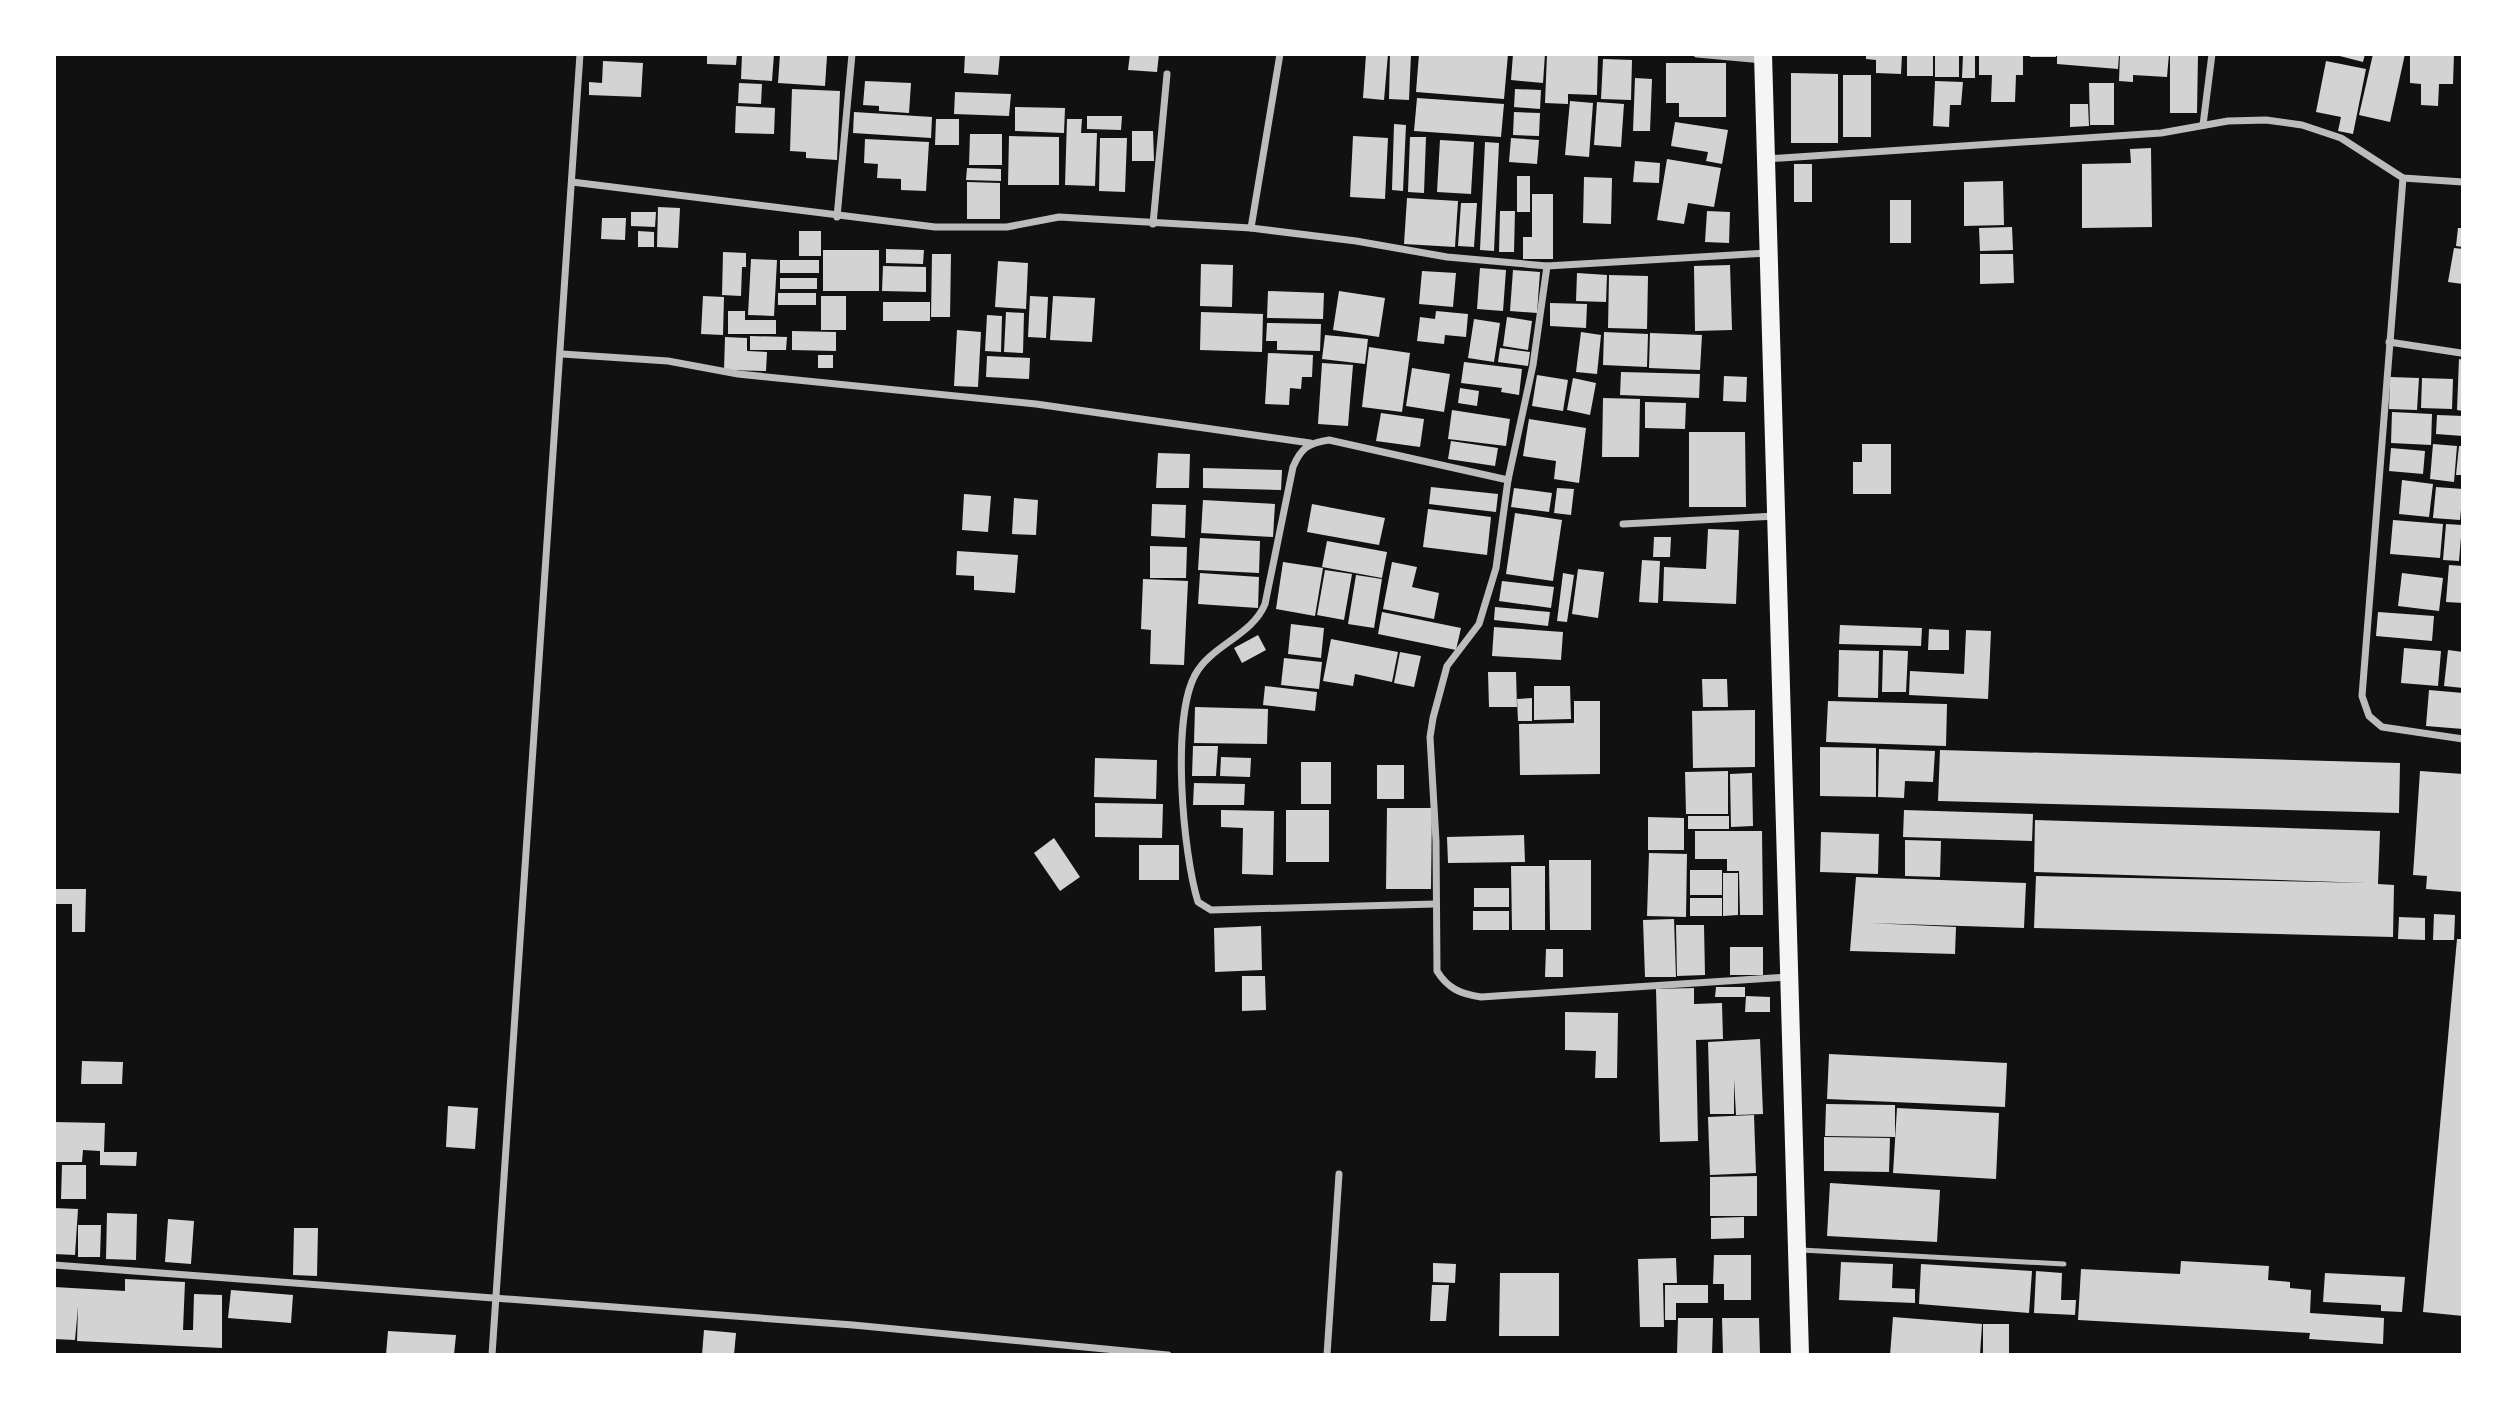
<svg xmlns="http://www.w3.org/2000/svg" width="2517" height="1409" viewBox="0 0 2517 1409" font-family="Figtree,sans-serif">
<rect width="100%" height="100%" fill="#111"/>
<g fill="#d3d3d3">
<polygon points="707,54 737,54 736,65 707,64"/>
<polygon points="742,54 774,54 772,81 741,79"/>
<polygon points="780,54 827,56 825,86 778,83"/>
<polygon points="965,54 1000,54 998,75 964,73"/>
<polygon points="1130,54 1159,54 1157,72 1128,70"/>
<polygon points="1366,54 1388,54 1384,100 1363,98"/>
<polygon points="1390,54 1411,54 1409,100 1389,99"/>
<polygon points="1419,54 1508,54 1504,99 1416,92"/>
<polygon points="1513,54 1545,54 1543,83 1511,80"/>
<polygon points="1547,54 1598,54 1597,95 1568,94 1568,104 1545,103"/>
<polygon points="1866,54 1902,54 1901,74 1876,73 1876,60 1866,59"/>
<rect x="1907" y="54" width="26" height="22"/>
<rect x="1935" y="54" width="24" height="23"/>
<polygon points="1963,54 1975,54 1975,78 1962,78"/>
<polygon points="1979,54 2023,54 2023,75 2016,75 2015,102 1991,102 1992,75 1979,75"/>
<rect x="2030" y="54" width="26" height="3"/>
<polygon points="2057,54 2119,54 2118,69 2057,64"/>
<polygon points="2120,54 2169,54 2167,77 2133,75 2133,82 2119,81"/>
<polygon points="2170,54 2198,54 2197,113 2170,113"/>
<polygon points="2332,54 2365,54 2363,62"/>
<polygon points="2373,54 2405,54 2390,122 2359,115"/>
<polygon points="2410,54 2454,54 2453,84 2439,84 2438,106 2421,105 2421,84 2410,83"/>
<polygon points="1603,59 1632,60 1631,100 1601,99"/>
<polygon points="603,61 643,63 641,97 589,95 589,82 602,83"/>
<polygon points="2326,61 2366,69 2353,134 2338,131 2341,117 2316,112"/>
<polygon points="1666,63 1726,63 1726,117 1679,117 1679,103 1666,103"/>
<polygon points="1791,73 1838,74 1838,143 1791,143"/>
<rect x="1843" y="75" width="28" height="62"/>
<polygon points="1635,78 1652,79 1650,131 1633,131"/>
<polygon points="865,81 911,83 909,113 879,111 879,106 863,105"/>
<polygon points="1935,81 1963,82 1961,105 1950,105 1949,127 1933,126"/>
<polygon points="739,83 762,84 761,104 738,103"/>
<polygon points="2089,83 2114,83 2114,125 2090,125"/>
<polygon points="792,89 840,91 837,160 806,158 806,152 790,151"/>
<polygon points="1515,89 1541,90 1540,109 1514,107"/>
<polygon points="955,92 1011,94 1009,116 954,114"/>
<polygon points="1417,98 1504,104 1501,137 1414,131"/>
<polygon points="1570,101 1593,103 1589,157 1565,155"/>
<polygon points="1597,102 1624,104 1621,147 1594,145"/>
<polygon points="2070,104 2088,104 2089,126 2070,127"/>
<polygon points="736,106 775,108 774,134 735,133"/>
<polygon points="1015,107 1065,108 1064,133 1015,131"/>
<polygon points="854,112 932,117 931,138 853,133"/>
<polygon points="1514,112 1540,113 1539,136 1513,135"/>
<polygon points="1087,116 1122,116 1121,130 1087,129"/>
<polygon points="936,119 959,119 959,145 935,145"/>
<polygon points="1067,119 1082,119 1081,133 1097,133 1095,186 1065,185"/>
<polygon points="1675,122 1728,130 1722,164 1706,161 1708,152 1671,146"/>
<polygon points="1394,124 1406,125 1403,191 1392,190"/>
<polygon points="1132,131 1153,131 1154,161 1132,161"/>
<polygon points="970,134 1002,134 1002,165 969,165"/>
<polygon points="1009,136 1059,137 1059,185 1008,185"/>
<polygon points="1353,136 1388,138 1385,199 1350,197"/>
<polygon points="1410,137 1426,137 1424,193 1408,192"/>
<polygon points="1100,138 1127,138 1125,192 1099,191"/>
<polygon points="1511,138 1539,140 1537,164 1509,162"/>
<polygon points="865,139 929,142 926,191 901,190 901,179 877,178 878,164 864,163"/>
<polygon points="1440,140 1474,142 1471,194 1437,192"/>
<polygon points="1485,142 1499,143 1494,251 1480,250"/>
<polygon points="2151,148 2152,227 2082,228 2082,164 2131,163 2130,149"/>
<polygon points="1667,159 1721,168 1714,207 1688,203 1684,224 1657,220"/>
<polygon points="1635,161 1660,163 1659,183 1633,182"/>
<rect x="1794" y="164" width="18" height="38"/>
<polygon points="967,168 1001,169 1001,181 966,180"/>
<rect x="1517" y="176" width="13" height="36"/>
<polygon points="1584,177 1612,178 1611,224 1583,223"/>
<polygon points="2003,181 2004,225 1964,226 1964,182"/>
<polygon points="967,182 1000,183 1000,219 967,219"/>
<polygon points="1532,194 1553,194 1553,259 1523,259 1523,237 1532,237"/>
<polygon points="1407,198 1458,201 1455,247 1404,244"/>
<rect x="1890" y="200" width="21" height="43"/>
<polygon points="1461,203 1477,203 1474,247 1458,246"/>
<polygon points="658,207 680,208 678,248 657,247"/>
<polygon points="1500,211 1515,211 1514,252 1499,252"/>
<polygon points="1707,211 1730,212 1729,243 1705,242"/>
<polygon points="631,212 656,212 655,227 631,226"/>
<polygon points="602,218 626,218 625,240 601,239"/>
<polygon points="2012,227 2013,250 1980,251 1979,228"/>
<polygon points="2458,228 2463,228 2463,247 2456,246"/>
<polygon points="638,231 654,232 654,247 638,247"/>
<rect x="799" y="231" width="22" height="25"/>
<polygon points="2454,248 2463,249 2463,284 2448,282"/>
<polygon points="886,249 924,250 923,264 886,263"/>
<rect x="823" y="250" width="56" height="41"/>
<polygon points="723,252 746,253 746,267 742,267 741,296 722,295"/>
<polygon points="932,254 951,254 950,317 931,317"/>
<polygon points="1980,254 2013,254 2014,283 1980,284"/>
<polygon points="751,259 777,260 774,316 748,315"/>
<rect x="780" y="260" width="39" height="13"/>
<polygon points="998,261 1028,263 1026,309 995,307"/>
<polygon points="1201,264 1233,265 1232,307 1200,306"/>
<polygon points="1730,265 1732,330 1695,331 1694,266"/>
<polygon points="883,266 926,267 926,292 882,291"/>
<polygon points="1480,268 1506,270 1503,311 1477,309"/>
<polygon points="1513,270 1540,272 1537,313 1510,311"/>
<polygon points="1422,271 1456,273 1453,307 1419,304"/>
<polygon points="1577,273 1607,275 1606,302 1576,301"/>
<polygon points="1609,275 1648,276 1647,329 1608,328"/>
<rect x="780" y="278" width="37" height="11"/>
<polygon points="1268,291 1324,293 1323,319 1267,318"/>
<polygon points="1339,291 1385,298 1379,337 1333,330"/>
<rect x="778" y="293" width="38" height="12"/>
<polygon points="703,296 724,297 723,335 701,334"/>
<rect x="821" y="296" width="25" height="34"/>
<polygon points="1030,296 1048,297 1046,338 1028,337"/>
<polygon points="1053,296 1095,298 1092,342 1050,340"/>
<rect x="883" y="302" width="47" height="19"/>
<polygon points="1550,303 1587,304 1586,328 1550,326"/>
<polygon points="728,311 745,311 745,320 776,320 776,334 728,334"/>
<polygon points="1436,311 1468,314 1466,337 1445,335 1444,344 1417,341 1420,317 1435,319"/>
<polygon points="1006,312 1024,313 1023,353 1004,352"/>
<polygon points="1201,312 1263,314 1262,352 1200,350"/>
<polygon points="987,315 1002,316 1001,352 985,351"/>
<polygon points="1507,317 1532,321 1528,350 1503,346"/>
<polygon points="1474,319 1500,323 1494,362 1468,358"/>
<polygon points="1267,323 1321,324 1320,351 1277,350 1277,341 1266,341"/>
<polygon points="957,330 981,332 978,387 954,386"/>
<polygon points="792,331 836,332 836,351 792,350"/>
<polygon points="1581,332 1601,335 1597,374 1576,372"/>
<polygon points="1604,332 1648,334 1647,367 1603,365"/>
<polygon points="1650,333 1702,335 1700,370 1649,368"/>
<polygon points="1325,335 1368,339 1365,364 1322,359"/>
<polygon points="750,336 787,337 786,350 750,350"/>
<polygon points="725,337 747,338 747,351 767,352 766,371 724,370"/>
<polygon points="1369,347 1410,353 1402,412 1362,407"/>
<polygon points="1500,348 1530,352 1528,366 1498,362"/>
<polygon points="1268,353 1313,355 1312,377 1302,377 1301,389 1290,388 1289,405 1265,404"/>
<rect x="818" y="355" width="15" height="13"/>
<polygon points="987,356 1030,358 1029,379 986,377"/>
<polygon points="2459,359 2463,360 2463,411 2457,410"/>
<polygon points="1464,362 1522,369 1519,395 1501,392 1502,388 1461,383"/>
<polygon points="1322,363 1353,365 1348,426 1318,424"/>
<polygon points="1412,368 1450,374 1444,412 1406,406"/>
<polygon points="1621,372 1700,374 1699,398 1620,395"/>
<polygon points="1537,375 1568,380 1563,411 1532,406"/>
<polygon points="1724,376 1747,377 1746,402 1723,401"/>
<polygon points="2390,377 2419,378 2417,410 2389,409"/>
<polygon points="1573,378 1596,383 1590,415 1567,410"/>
<polygon points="2422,378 2453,379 2452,409 2421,408"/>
<polygon points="1460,388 1479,391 1477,406 1458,403"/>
<polygon points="1603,398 1640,399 1639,457 1602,457"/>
<polygon points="1645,402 1686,403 1685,429 1645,428"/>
<polygon points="1452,410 1510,419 1506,446 1448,439"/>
<polygon points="2392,412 2432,414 2431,445 2391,443"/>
<polygon points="1381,413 1424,419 1420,447 1376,441"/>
<polygon points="2437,415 2463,416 2463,436 2436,434"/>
<polygon points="1529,419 1586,428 1579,483 1554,479 1556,461 1523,456"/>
<polygon points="1689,432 1745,432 1746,507 1689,507"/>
<polygon points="1451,441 1498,448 1495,466 1448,459"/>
<polygon points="1862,444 1891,444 1891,494 1853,494 1853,462 1862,462"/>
<polygon points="2433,444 2457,446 2454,482 2430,479"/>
<polygon points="2459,446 2463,446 2463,475 2456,475"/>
<polygon points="2391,448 2425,451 2423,474 2389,471"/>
<polygon points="1158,453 1190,454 1189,488 1156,488"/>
<polygon points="1203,468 1282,470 1281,490 1203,488"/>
<polygon points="2402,480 2433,484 2429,517 2399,514"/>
<polygon points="1431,487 1498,494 1496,512 1429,504"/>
<polygon points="2436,487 2463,489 2460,520 2433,518"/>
<polygon points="1514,488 1552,493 1549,512 1511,507"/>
<polygon points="1557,488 1574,489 1571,515 1554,513"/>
<polygon points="964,494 991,496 988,532 962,530"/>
<polygon points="1014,498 1038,500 1036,535 1012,534"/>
<polygon points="1203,500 1275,504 1273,537 1201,533"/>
<polygon points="1152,504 1186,505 1185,538 1151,536"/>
<polygon points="1312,504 1385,518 1379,545 1307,532"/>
<polygon points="1428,509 1491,517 1487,555 1423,547"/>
<polygon points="1515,513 1562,520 1553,581 1506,574"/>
<polygon points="2393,520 2443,524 2440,558 2390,554"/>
<polygon points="2446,524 2462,525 2459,561 2443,560"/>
<polygon points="1708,529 1739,530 1736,604 1663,601 1664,567 1706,569"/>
<polygon points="1654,537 1671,537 1670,557 1653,557"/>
<polygon points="1200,538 1260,541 1259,573 1198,570"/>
<polygon points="1327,541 1387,552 1382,578 1322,567"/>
<polygon points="1150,546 1187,547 1186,578 1150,578"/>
<polygon points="957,551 1018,555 1015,593 974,590 974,576 956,575"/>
<polygon points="1642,560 1660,561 1658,603 1639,602"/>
<polygon points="1283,562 1323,568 1315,616 1276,609"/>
<polygon points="1392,562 1417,567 1412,587 1439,593 1434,619 1383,609"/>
<polygon points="2449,565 2463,566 2463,603 2446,602"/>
<polygon points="1578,569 1604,572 1598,618 1572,614"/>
<polygon points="1325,570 1352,574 1344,620 1317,615"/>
<polygon points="1200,573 1259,577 1258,608 1198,604"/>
<polygon points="1563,573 1574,575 1567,622 1557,621"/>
<polygon points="2402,573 2443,578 2439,611 2398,606"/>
<polygon points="1356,575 1382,579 1374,628 1348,624"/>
<polygon points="1143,579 1188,581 1184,665 1150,664 1151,630 1141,629"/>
<polygon points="1502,581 1554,587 1551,608 1499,601"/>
<polygon points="1495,607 1550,612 1548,626 1494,620"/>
<polygon points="1382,612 1461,628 1456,650 1378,634"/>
<polygon points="2378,612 2434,616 2432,641 2376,636"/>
<polygon points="1291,624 1324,628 1321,658 1288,654"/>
<polygon points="1840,625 1922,628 1921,646 1839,644"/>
<polygon points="1494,627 1563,632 1561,660 1492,656"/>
<polygon points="1929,629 1949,630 1949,650 1928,650"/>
<polygon points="1966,630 1991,631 1988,699 1909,695 1910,671 1964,674"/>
<polygon points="1258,635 1266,650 1242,663 1234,648"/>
<polygon points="1331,639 1398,652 1392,682 1355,674 1353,686 1323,681"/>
<polygon points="2404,648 2441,651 2438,686 2401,683"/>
<polygon points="1839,650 1879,651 1878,698 1838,697"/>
<polygon points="1883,650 1908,651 1906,692 1882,692"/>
<polygon points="2448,650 2463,652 2463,688 2444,686"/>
<polygon points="1400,652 1421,656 1414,687 1394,683"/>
<polygon points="1284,658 1322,662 1319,689 1281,685"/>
<polygon points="1488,672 1516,672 1517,707 1489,707"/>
<polygon points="1702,679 1727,679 1728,707 1703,707"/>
<polygon points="1265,686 1317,692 1315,711 1263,705"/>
<polygon points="1534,686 1570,686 1571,719 1534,720"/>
<polygon points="2429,690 2463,693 2463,729 2426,726"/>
<polygon points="1532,698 1532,721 1518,721 1517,699"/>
<polygon points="1574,701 1600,701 1600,774 1520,775 1519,724 1574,723"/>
<polygon points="1828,701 1947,704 1946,746 1826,742"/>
<polygon points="1195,707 1268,709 1267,744 1194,743"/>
<polygon points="1755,710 1755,767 1693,768 1692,711"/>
<polygon points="1193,746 1218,746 1216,776 1192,776"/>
<polygon points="1820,747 1876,748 1876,797 1820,796"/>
<polygon points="1879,749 1935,751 1933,782 1905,781 1904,798 1878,797"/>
<polygon points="1940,750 2400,763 2399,813 1938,801"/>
<polygon points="1221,757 1251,758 1250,777 1220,776"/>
<polygon points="1095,758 1157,760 1156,799 1094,797"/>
<rect x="1301" y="762" width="30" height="42"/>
<rect x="1377" y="765" width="27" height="34"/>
<polygon points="1728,771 1728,814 1686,814 1685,772"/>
<polygon points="2420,771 2463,774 2463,892 2426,889 2427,876 2413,875"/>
<polygon points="1752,773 1753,826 1731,827 1730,774"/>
<polygon points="1194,783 1245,784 1244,805 1193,805"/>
<polygon points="1095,803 1163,804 1162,838 1095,837"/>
<polygon points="1387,808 1432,808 1431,889 1386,889"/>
<polygon points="1221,810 1274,811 1273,875 1242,874 1243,828 1221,827"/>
<rect x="1286" y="810" width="43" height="52"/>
<polygon points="1904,810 2033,814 2032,841 1903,837"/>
<rect x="1688" y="816" width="41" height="13"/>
<polygon points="1648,817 1684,818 1684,850 1648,850"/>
<polygon points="2035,820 2380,831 2378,884 2394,885 2393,937 2034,928 2036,876 2369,883 2034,872"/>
<polygon points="1695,831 1762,831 1763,915 1740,915 1739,871 1727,871 1727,859 1695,859"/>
<polygon points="1821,832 1879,834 1878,874 1820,872"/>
<polygon points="1524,835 1525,862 1448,863 1447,837"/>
<polygon points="1054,838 1080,877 1060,891 1034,853"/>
<polygon points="1905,840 1941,841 1940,877 1905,876"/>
<rect x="1139" y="845" width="40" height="35"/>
<polygon points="1649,853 1687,854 1686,917 1647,916"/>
<polygon points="1549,860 1591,860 1591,930 1550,930"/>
<polygon points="1511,866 1545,866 1545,930 1512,930"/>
<rect x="1690" y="870" width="32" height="25"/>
<polygon points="1723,873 1738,873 1738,915 1723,916"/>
<polygon points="1856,877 2026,883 2024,928 1870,923 1956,927 1955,954 1850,951"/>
<rect x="1474" y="888" width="35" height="19"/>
<polygon points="54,889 86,889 85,932 72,932 72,904 54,904"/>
<rect x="1690" y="898" width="32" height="18"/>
<rect x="1473" y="911" width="36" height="19"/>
<polygon points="2434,914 2455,915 2454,940 2433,940"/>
<polygon points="2399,917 2425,918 2425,940 2398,939"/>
<polygon points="1674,919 1676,977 1645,977 1643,920"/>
<polygon points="1676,925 1704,925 1705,975 1677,976"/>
<polygon points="1261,926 1262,970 1215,972 1214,928"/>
<polygon points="2457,939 2463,939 2463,1316 2423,1312"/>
<rect x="1730" y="947" width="33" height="28"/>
<polygon points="1546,949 1563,949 1563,977 1545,977"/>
<polygon points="1242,976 1265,976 1266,1010 1242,1011"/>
<polygon points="1716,987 1745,987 1745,997 1715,997"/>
<polygon points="1694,988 1694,1004 1722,1003 1723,1039 1696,1040 1698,1141 1660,1142 1656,989"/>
<polygon points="1746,996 1770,997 1770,1012 1745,1012"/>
<polygon points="1565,1012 1618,1013 1617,1078 1595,1078 1596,1051 1565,1050"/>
<polygon points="1760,1039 1763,1114 1736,1115 1734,1079 1734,1114 1710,1114 1708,1042"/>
<polygon points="1829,1054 2007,1063 2005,1107 1827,1099"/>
<polygon points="82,1061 123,1062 122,1084 81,1084"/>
<polygon points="1826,1104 1895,1105 1895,1137 1825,1136"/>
<polygon points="448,1106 478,1108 475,1149 446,1147"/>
<polygon points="1897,1108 1999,1113 1996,1179 1893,1173"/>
<polygon points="1754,1115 1756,1173 1710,1175 1708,1117"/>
<polygon points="54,1122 105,1123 104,1152 137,1152 136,1166 100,1165 100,1151 83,1150 82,1162 54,1162"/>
<polygon points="1824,1137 1890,1138 1889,1172 1824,1171"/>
<polygon points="62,1165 86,1165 86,1199 61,1199"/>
<polygon points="1757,1176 1757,1216 1710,1216 1710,1177"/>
<polygon points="1830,1183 1940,1190 1937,1242 1827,1236"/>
<polygon points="54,1208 78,1209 75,1255 54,1254"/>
<polygon points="107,1213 137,1214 136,1260 106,1259"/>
<polygon points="1744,1217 1744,1238 1711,1239 1711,1218"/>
<polygon points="168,1219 194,1221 191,1264 165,1262"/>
<polygon points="78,1225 101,1225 100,1257 78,1257"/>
<polygon points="294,1228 318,1228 317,1276 293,1275"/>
<polygon points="1714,1255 1751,1255 1751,1300 1724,1300 1724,1284 1713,1284"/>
<polygon points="1676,1258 1677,1283 1663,1283 1664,1327 1640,1327 1638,1259"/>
<polygon points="2181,1261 2269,1266 2268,1280 2290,1282 2290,1288 2311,1290 2310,1313 2384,1318 2383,1344 2309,1339 2310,1333 2078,1320 2081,1269 2180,1274"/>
<polygon points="1841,1262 1893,1264 1892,1288 1915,1289 1915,1303 1839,1300"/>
<polygon points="1433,1263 1456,1264 1455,1283 1433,1282"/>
<polygon points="1921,1264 2032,1271 2029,1313 1919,1304"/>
<polygon points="2036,1271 2062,1273 2061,1300 2076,1300 2075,1315 2034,1313"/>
<polygon points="1500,1273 1559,1273 1559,1336 1499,1336"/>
<polygon points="2325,1273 2405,1277 2402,1312 2381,1311 2381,1305 2323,1302"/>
<polygon points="125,1279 185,1282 183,1330 193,1330 194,1294 222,1295 222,1348 77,1341 78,1307 75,1340 54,1339 54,1287 125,1291"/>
<polygon points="1432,1285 1449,1285 1446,1321 1430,1321"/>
<polygon points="1665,1285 1708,1285 1708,1303 1676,1303 1676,1320 1665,1320"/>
<polygon points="231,1290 293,1295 291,1323 228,1318"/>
<polygon points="1893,1317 1982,1324 1980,1355 1890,1355"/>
<polygon points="1678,1318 1713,1318 1712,1355 1677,1355"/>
<polygon points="1722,1318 1759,1318 1760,1355 1723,1355"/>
<rect x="1983" y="1324" width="26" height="31"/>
<polygon points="704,1330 736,1333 734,1355 702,1355"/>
<polygon points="388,1331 456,1335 454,1355 386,1355"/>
</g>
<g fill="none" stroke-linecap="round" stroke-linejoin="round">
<polyline stroke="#bcbcbc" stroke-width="5" points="1801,1250 2064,1264"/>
<g stroke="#bcbcbc" stroke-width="7">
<polyline points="1697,54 1763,60"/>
<polyline points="2203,125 2212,54"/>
<polyline points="1766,159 2161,133 2228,121 2266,120 2302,125 2341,138 2403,178 2463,182"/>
<polyline points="2403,178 2362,696 2369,716 2382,727 2463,739"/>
<polyline points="572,182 935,227 1007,227 1059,217 1251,228 1356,241 1447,257 1547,266 1767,253"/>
<polyline points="837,217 852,54"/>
<polyline points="1153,224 1167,74"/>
<polyline points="1251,228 1280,54"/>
<path d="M1547,266L1533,365L1508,480L1496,568L1479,624L1447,666L1433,718L1430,737L1436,841L1437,971C1448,989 1461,994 1481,997L1789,977"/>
<polyline points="2389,342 2461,353"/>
<polyline points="562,354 668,361 738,374 1036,404 1310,443"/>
<polyline points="1623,524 1776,516"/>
<path d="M1435,904L1211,910L1198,902C1183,854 1171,720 1195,675C1211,645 1252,636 1265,604L1293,467C1301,448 1308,443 1329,440L1508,480"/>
<polyline points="54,1265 853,1325 1168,1355"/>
<polyline points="492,1355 580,54"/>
<polyline points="1327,1355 1339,1174"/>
</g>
<polyline stroke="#f5f5f5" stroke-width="18" points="1763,54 1800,1355"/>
</g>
<rect width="2517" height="1409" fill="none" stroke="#ffffff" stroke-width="112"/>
</svg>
